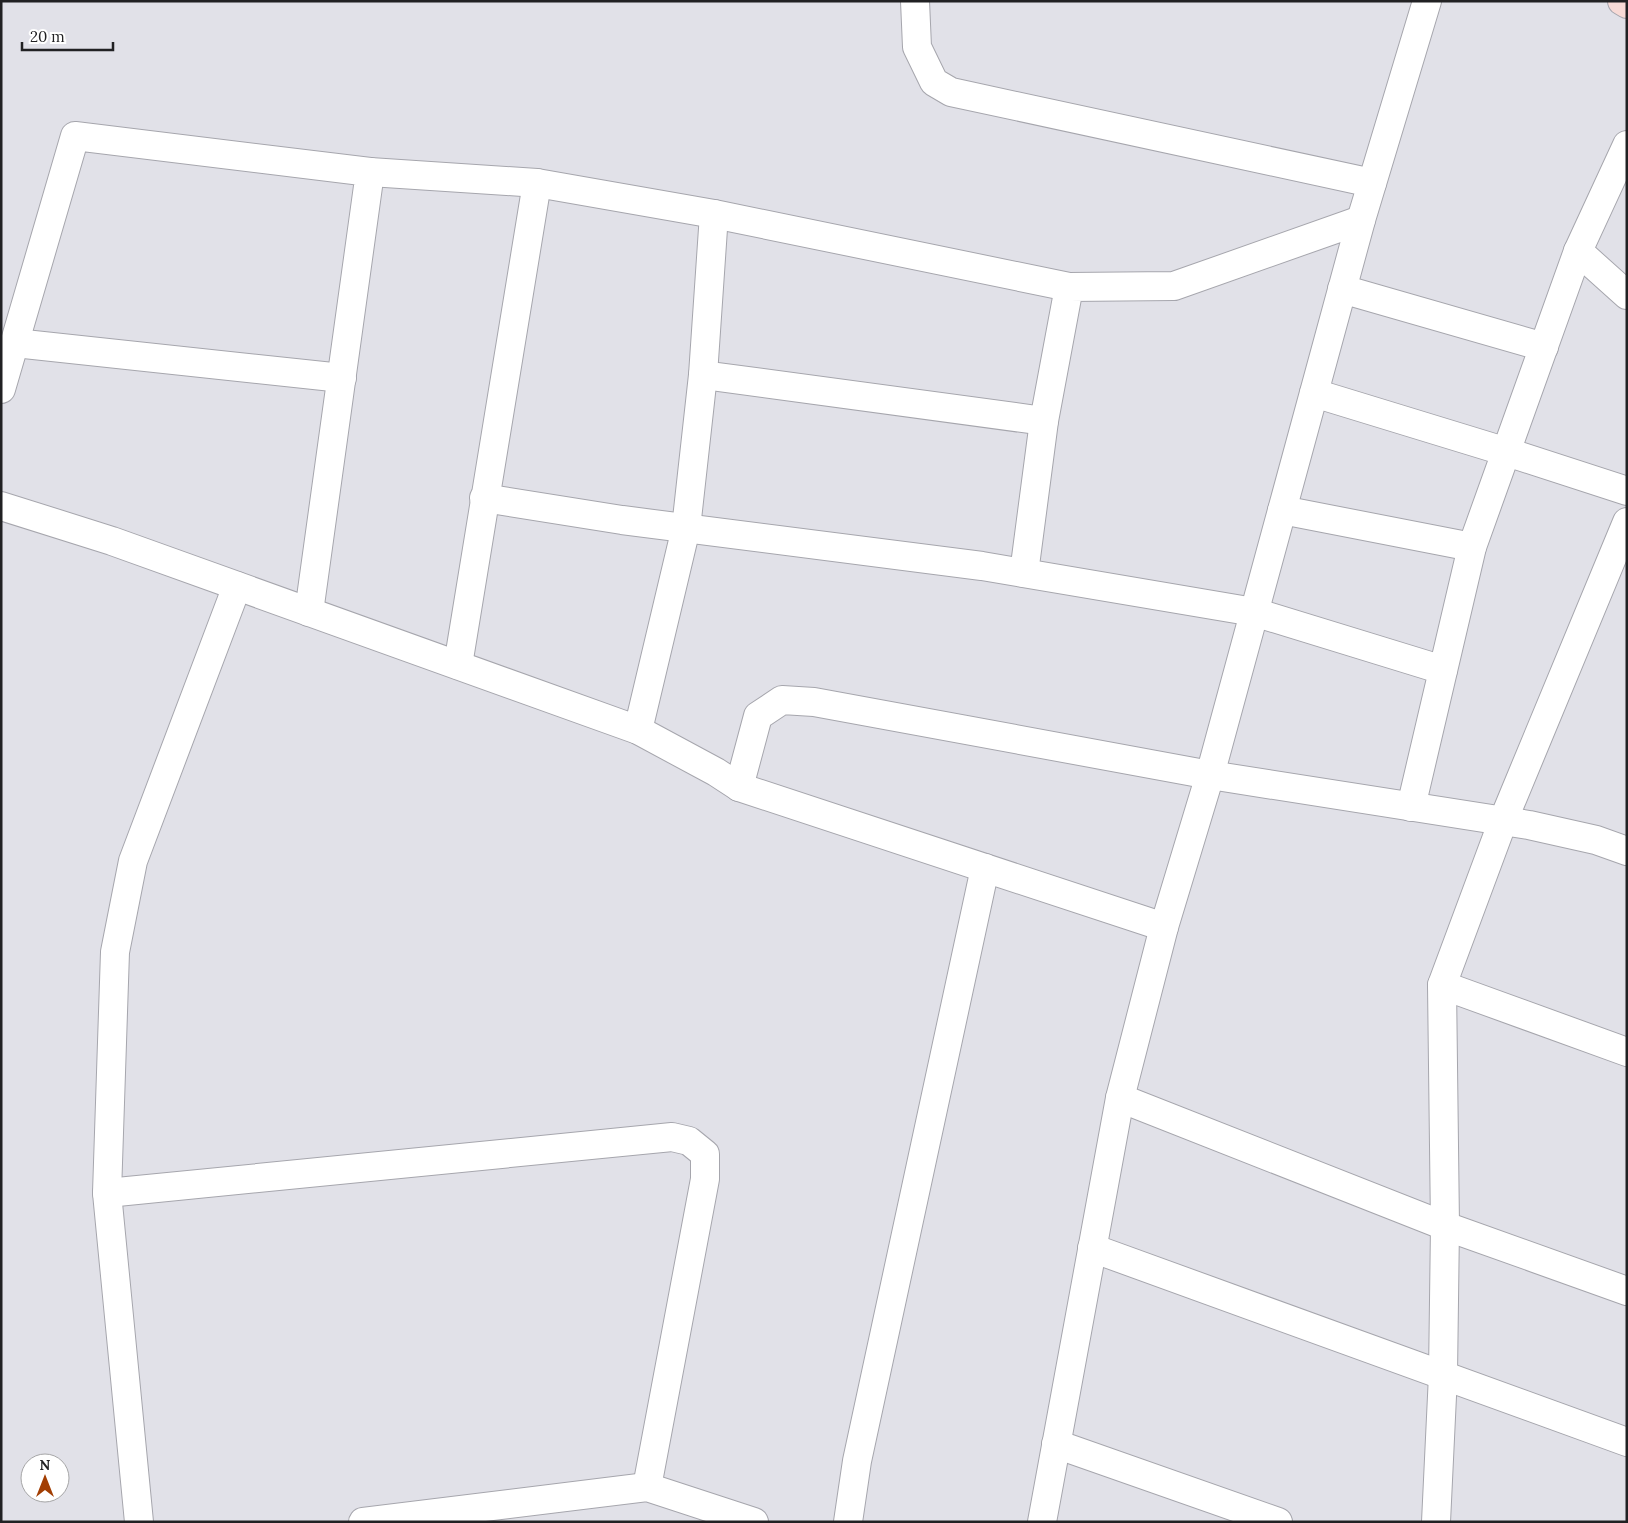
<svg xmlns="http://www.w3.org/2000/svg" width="1628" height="1523" viewBox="0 0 1628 1523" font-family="Lora,serif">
<rect width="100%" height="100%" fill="#e1e1e8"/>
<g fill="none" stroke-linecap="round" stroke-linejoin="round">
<defs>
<g id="street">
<polyline points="915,1 917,47 934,82 951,92 1372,183"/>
<polyline points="370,172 537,183"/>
<polyline points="1578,251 1627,295"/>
<polyline points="1342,289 1544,347"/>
<polyline points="15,343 342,378"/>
<polyline points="703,375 1044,421 1069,287 1174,286 1361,220"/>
<polyline points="1,389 75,136 370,172 309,612"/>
<polyline points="1314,393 1507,452 1627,491"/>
<polyline points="484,498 622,520 982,566 1254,612 1443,670"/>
<polyline points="1,506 112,541 638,730 716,772 739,787 1164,927"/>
<polyline points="1282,510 1472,547"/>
<polyline points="1024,573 1044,421"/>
<polyline points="458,665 537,183 714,214 1069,287"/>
<polyline points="638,730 686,528 703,375 714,214"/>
<polyline points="739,787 758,716 782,700 814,702 1210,775 1529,825 1596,840 1627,851"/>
<polyline points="1411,807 1472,547 1578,251 1627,145"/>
<polyline points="1442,985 1627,1052"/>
<polyline points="1120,1098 1445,1226 1627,1291"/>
<polyline points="107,1193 672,1137 689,1141 705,1154 705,1179 647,1487"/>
<polyline points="1092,1248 1627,1442"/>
<polyline points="1056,1444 1278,1522"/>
<polyline points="139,1522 107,1193 115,952 133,861 237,586"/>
<polyline points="363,1522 647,1487 754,1522"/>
<polyline points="848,1522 857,1461 985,868"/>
<polyline points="1042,1522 1120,1098 1164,927 1210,775 1361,220 1427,1"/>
<polyline points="1436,1522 1443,1375 1445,1226 1442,985 1503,821 1627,522"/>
</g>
<polyline id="secondary" points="1622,1 1627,4"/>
</defs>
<use href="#street" stroke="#a6a6ad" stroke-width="30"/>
<use href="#secondary" stroke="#a6a6ad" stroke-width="30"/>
<use href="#street" stroke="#fff" stroke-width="28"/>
<use href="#secondary" stroke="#f7dad6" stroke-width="28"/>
</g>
<rect width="1628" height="1523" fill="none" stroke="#212123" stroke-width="5"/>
<g transform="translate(45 1478)"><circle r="24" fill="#ffffff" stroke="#a6a6a7"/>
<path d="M0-4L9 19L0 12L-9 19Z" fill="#a23e03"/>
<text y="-8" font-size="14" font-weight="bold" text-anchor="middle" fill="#212123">N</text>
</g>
<path d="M22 42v8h91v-8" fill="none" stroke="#212123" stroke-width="2.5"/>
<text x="30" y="42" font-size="15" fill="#212123" stroke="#ffffff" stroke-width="4" paint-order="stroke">20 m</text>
</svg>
